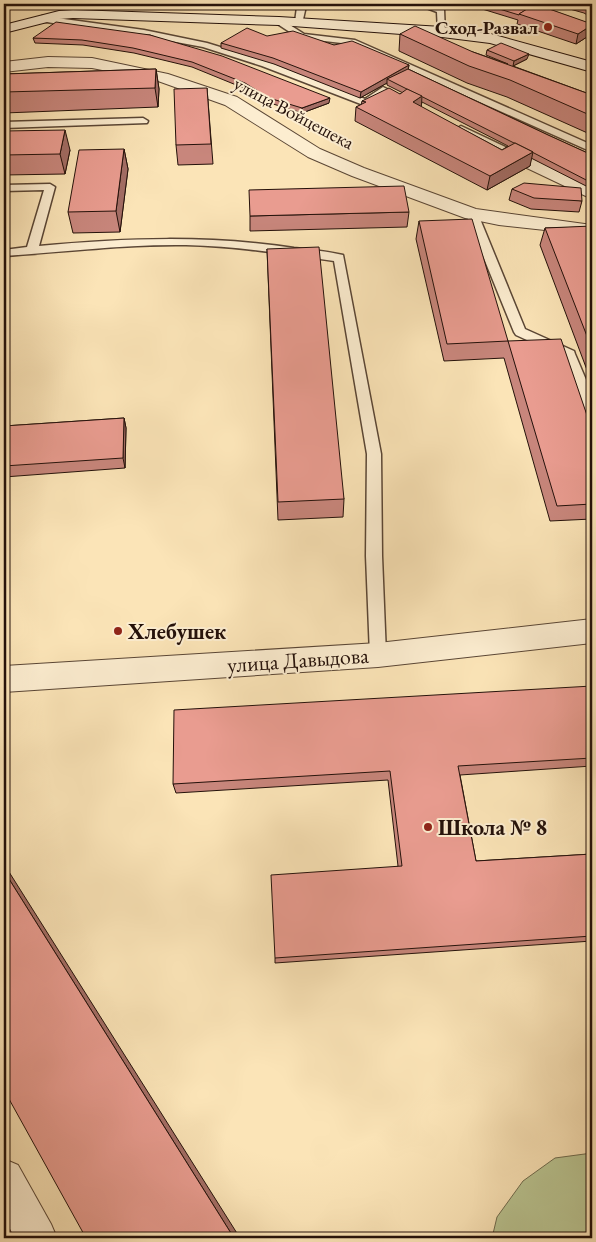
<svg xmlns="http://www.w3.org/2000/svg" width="596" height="1242" viewBox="0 0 596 1242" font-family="'EB Garamond',serif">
<rect width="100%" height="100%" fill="#fbe4b7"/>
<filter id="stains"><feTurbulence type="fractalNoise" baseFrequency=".004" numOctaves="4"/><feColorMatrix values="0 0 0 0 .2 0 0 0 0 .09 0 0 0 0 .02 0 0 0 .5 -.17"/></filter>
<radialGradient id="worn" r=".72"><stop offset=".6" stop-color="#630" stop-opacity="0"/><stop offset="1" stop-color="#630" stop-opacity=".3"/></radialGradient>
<polygon fill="#bac592" stroke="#6f6b4e" points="592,1153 592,1238 492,1238 497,1217 523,1181 555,1158"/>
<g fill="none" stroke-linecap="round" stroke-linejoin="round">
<defs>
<g id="lane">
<polygon points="291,4 304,4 306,6 302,24 295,22 297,7"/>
<polygon points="416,4 428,4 444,9 445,34 438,32 437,12"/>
<polygon points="521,4 532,4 592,26 592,32"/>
<polygon points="42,16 144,30 207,43 269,62 365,99 383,87 409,100 404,103 384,94 366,106 262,66 203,47 144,36 39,21 38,19"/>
<polygon points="279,18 304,34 355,40 592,145 592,152 350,44 299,38 276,23 275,21"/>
<polygon points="143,118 148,121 147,123 4,128 4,122"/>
<polygon points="461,126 520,154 521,156 520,158 512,158 457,131 456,129"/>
<path d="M50,184L55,187L39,246C125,238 209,235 294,248C310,250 327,251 343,255L381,454L382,556L386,655L384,660L378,662L372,660L370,655L366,556L367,454L334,261C284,254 236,246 186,245C125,244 64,252 4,256V250L27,247L44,190L4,191V185Z"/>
<polygon points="472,211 478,214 525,329 574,351 575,354 592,394 592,415 585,410 564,357 516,335 514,332 466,214"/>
</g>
<g id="street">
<polygon points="48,57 92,58 168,74 237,97 320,149 364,168 476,209 592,225 592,238 582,234 499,225 465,218 352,176 308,157 225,105 158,81 92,68 48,67 4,72 4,62"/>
<polygon points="516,151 592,187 592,199 510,160 507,156 510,152"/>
<polygon points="592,619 592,643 378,667 4,692 4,666 378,643"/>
<polygon points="4,1159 18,1165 51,1224 57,1238 15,1238 4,1218"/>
</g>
<polygon id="secondary" points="73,10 279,17 442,27 491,34 592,62 592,72 490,43 442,37 279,25 73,18 59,19 4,33 4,25 59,11"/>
</defs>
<use href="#lane" stroke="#5a4635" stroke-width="3"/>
<use href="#street" stroke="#5a4635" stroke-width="2"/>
<use href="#secondary" stroke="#24110a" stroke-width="2"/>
<use href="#lane" fill="#fcedd0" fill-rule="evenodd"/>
<use href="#street" fill="#fcedd0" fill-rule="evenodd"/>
<use href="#secondary" fill="#fcedd0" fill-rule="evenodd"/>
</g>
<g fill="#c8867c" stroke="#24110a" fill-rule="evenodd">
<polygon points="328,4 353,4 345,8"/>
<polygon points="428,4 443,4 437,7"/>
<polygon points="466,4 522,4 592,24 592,28 590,35 576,44 517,24 518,20"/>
<polygon points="552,4 592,4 592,18 584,13"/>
<polygon points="400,34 473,52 508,64 486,55 487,50 527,59 513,66 592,95 592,135 507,97 467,83 399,51"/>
<polygon points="150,35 329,103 302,113 270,103 246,89 192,67 134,53 83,45 35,43 33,38"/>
<path d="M221,43L334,45L409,65L408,69L548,135L592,155V189L531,158L530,166L487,190L355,121L356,107L361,105L362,101L400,94L403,93L387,85V83L360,98L274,64L221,48ZM422,102L508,146L502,150L421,107Z"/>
<polygon points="156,69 159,89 158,107 4,113 4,74"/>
<polygon points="207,88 213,164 178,165 176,145"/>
<polygon points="4,131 70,150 65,174 4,175"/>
<polygon points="124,149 128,169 120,232 73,233 68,212"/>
<polygon points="512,189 582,201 579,212 531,209 509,200"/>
<polygon points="409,212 407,227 250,231 250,216"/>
<polygon points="419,221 508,341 592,430 592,519 550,521 504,358 444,361 416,239"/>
<polygon points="592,227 592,369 587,370 540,245 545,228"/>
<polygon points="267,249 344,499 343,517 278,520"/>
<polygon points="124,418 126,428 125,468 4,477 4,426"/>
<polygon points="592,686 592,766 460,775 476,861 592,854 592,941 275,963 275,958 398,866 388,780 176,793 173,784"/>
</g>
<g fill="#a36d65" stroke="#24110a">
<polygon points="346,4 353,4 345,8"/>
<polygon points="438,4 443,4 437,7"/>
<polygon points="592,25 590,35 576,44 578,34"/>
<polygon points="529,54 527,59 513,66 514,61"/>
<polygon points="409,65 408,71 387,79 387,83 360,98 361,92"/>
<polygon points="156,69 159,89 158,107 155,88"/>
<polygon points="422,96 421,111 413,102"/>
<polygon points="330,98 329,103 302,113 302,108"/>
<polygon points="65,130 70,150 65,174 60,154"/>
<polygon points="124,149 128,169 120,232 116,211"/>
<polygon points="533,152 530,166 487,190 490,176"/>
<polygon points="124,418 126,428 125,468 123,458"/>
<polygon points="4,864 240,1238 234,1238 4,871"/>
</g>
<g fill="#e99c90" stroke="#24110a">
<polygon points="483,4 522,4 531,7 519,14 519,15"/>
<polygon points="535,4 592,24 592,25 578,34 519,14"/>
<polygon points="571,4 592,4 592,12 585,8"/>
<polygon points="56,22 150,35 222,56 330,98 302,108 269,98 245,83 192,62 133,48 82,40 33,38"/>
<polygon points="415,26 473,52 592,95 592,116 510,80 469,66 400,34"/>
<polygon points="247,28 267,36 293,31 334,45 352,41 409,65 361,92 273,58 221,43"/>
<polygon points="501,43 529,54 514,61 487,50"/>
<polygon points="156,69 155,88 4,92 4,74"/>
<polygon points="408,69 548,135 592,155 592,183 532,152 533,152 515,143 514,143 387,79"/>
<polygon points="207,88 211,144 176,145 174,89"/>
<polygon points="389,88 400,94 407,89 422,96 413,102 502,150 515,143 533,152 490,176 356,107 366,102 362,101"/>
<polygon points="65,130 60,154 4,155 4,131"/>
<polygon points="124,149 116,211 68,212 79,150"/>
<polygon points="524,183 581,188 582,201 534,198 512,189"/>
<polygon points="404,186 409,212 250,216 249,190"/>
<polygon points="472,219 508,341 447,344 419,221"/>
<polygon points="592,226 592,349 545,228"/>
<polygon points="319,247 344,499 278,502 267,249"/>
<polygon points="561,339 592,430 592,504 557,506 508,341"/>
<polygon points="124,418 123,458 4,466 4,426"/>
<polygon points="592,686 592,758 458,766 476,861 592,854 592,936 275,958 271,875 402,866 390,771 173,784 174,710"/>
<polygon points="4,871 234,1238 86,1238 4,1090"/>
</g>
<g fill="#8f2418" stroke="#fcedd0" stroke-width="2">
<circle cx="548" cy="27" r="5"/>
<circle cx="118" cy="631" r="5"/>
<circle cx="428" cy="827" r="5"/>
</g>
<g text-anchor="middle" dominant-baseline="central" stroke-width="4" stroke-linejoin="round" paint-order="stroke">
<g font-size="19" font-weight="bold" fill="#24110a" stroke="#fcedd0" text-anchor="end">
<text x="538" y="27">Сход-Развал</text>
</g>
<g font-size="19" fill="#24110a" stroke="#fcedd0">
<text transform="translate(294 113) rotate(28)">улица Войцешека</text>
</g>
<g font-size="22" font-weight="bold" fill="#24110a" stroke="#fcedd0" text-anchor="start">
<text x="128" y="631">Хлебушек</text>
<text x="438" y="827">Школа № 8</text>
</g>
<g font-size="22" fill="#24110a" stroke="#fcedd0">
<text transform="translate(298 660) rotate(-4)">улица Давыдова</text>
</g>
</g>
<rect width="596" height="1242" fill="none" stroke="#fbe4b7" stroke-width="20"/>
<rect x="5" y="5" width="586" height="1232" fill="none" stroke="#24110a" stroke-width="2.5"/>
<rect x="10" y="10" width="576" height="1222" fill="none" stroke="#24110a"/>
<rect width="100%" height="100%" filter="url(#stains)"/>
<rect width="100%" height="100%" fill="url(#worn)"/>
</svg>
